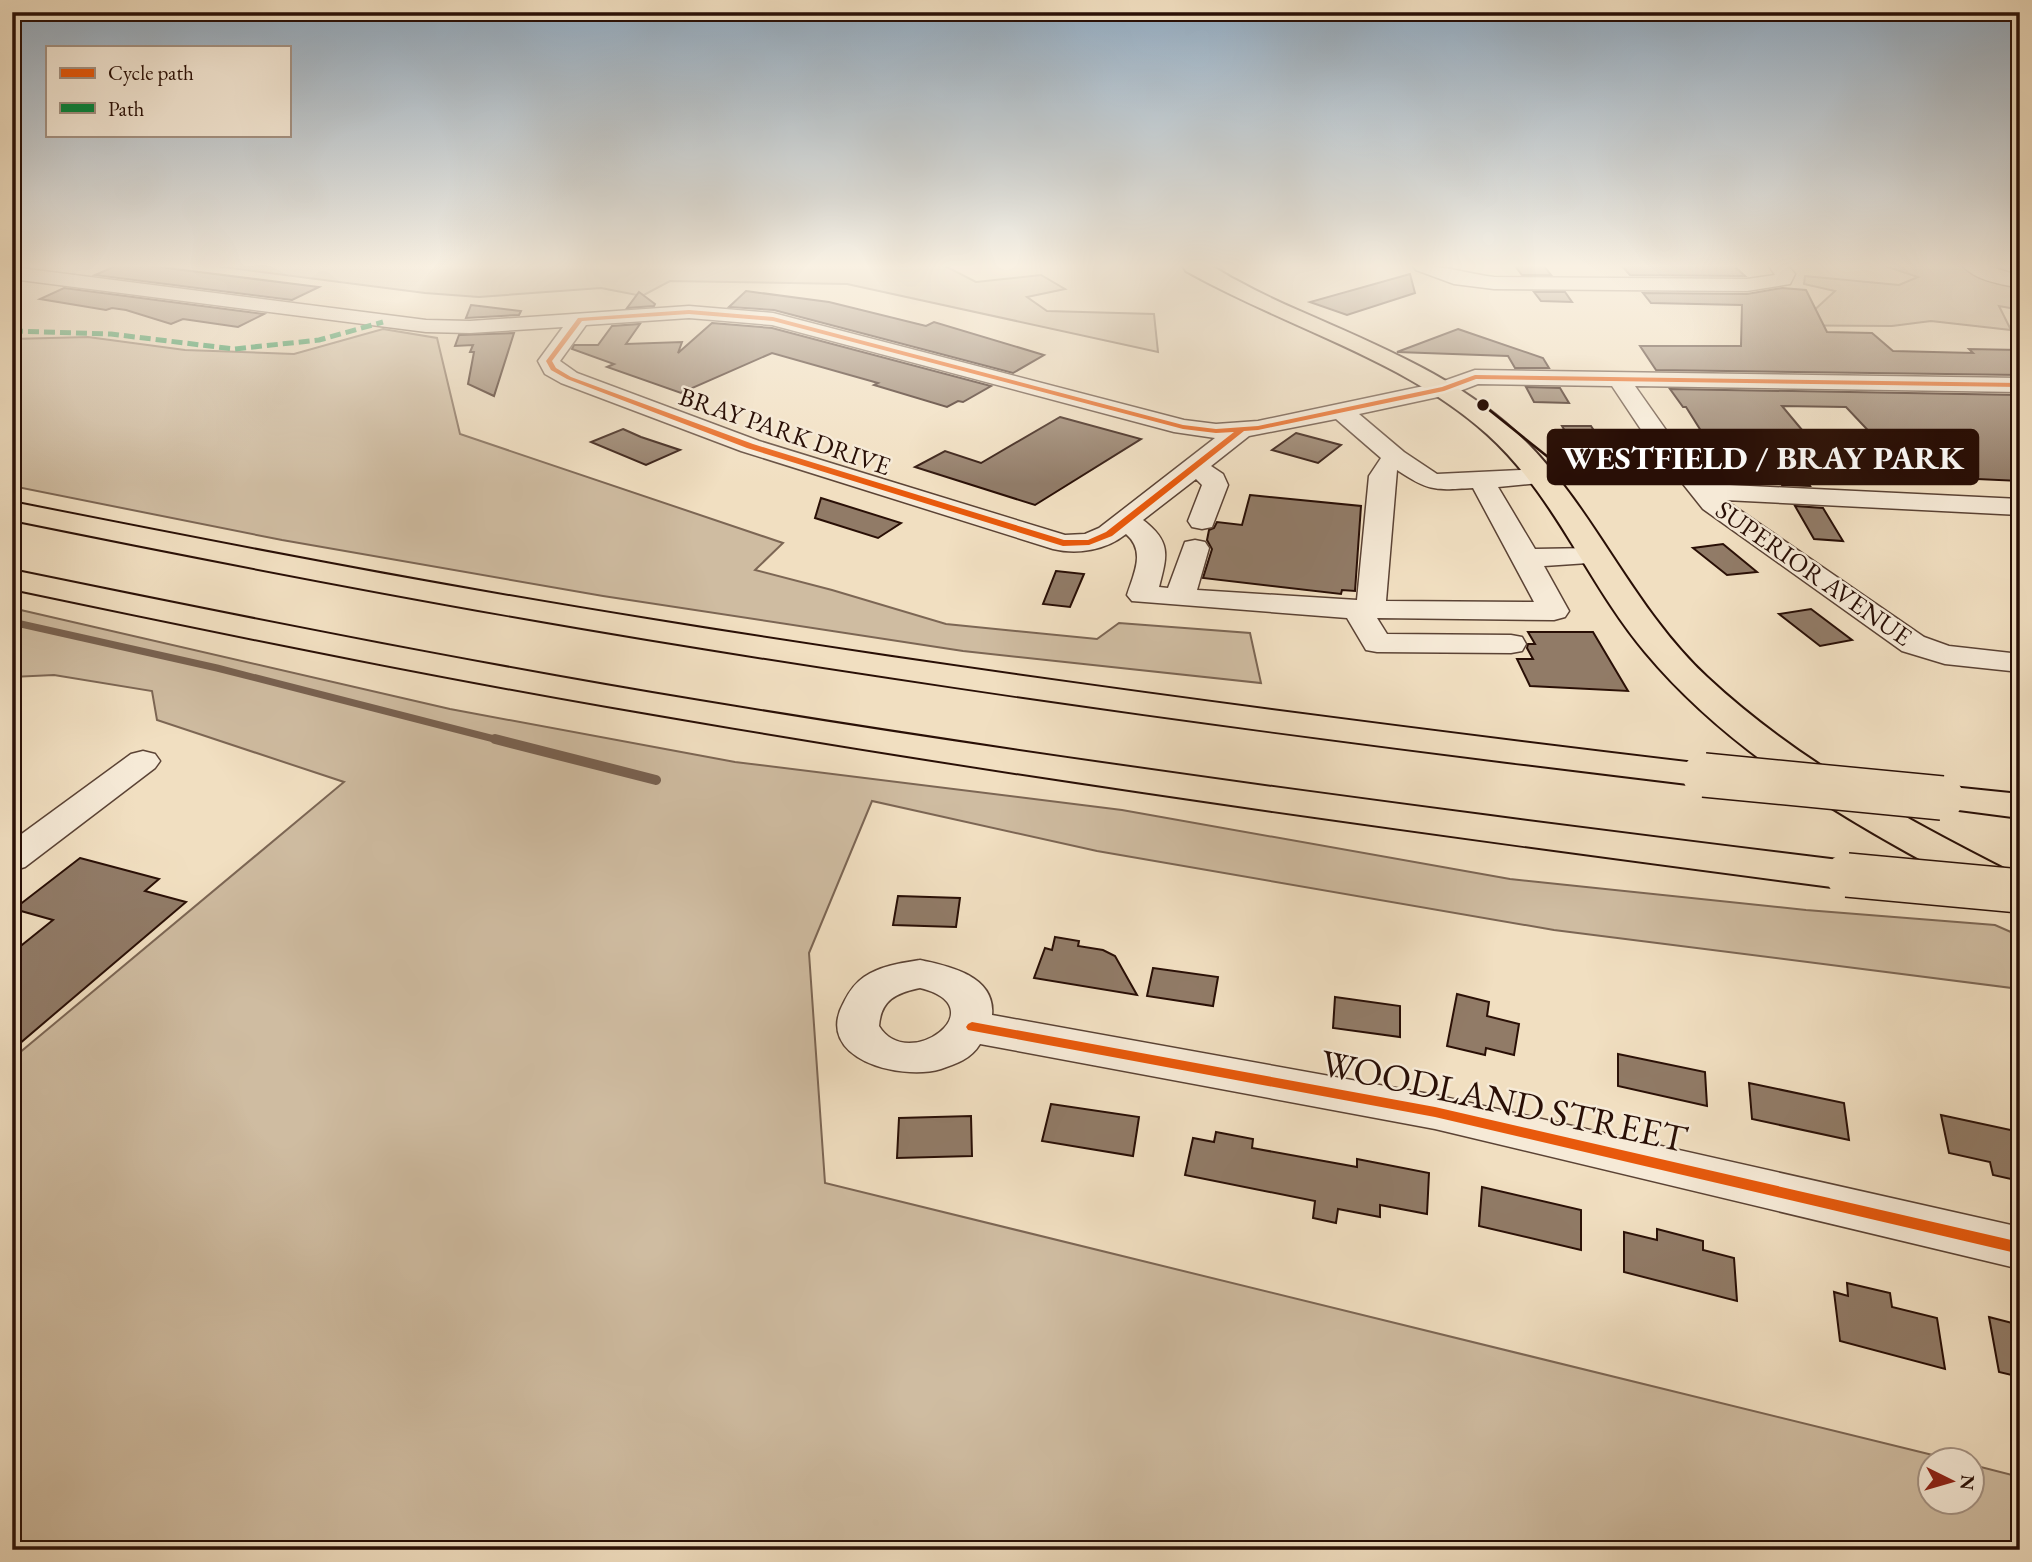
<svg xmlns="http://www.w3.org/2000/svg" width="2032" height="1562" viewBox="0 0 2032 1562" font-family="'EB Garamond',serif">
<rect width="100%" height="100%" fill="#f1dfc1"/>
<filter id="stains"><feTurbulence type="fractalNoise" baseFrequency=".00286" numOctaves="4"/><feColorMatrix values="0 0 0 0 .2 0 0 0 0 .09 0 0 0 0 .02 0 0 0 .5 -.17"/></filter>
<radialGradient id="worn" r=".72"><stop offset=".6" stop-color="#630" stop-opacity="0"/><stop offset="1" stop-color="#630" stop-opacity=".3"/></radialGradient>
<g fill="#cfbca1" stroke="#7c6654" stroke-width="2">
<polygon points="215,266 945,266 976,282 1041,275 1065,289 1027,297 1047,311 1154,314 1158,352 847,284 670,281 642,296 601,288 479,297 425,293"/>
<polygon points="1885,266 1965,266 2020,286 2016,309 1999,306 2011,330 1931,321 1892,326 1756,325 1810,314 1835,291 1804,284 1805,276 1899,285 1918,277"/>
<polygon points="383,329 437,338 460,434 783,543 755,570 832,590 946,624 1097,639 1119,623 1250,633 1261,683 963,651 603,596 282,540 12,486 12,339 88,337 185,350 294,354"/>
<polygon points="12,608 450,709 735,762 1122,810 1510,879 1806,910 1995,925 2020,936 2020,989 1554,930 1097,851 872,801 809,953 825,1183 1953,1460 1930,1460 1930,1502 1972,1502 1973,1465 2020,1477 2020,1550 12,1550 12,1059 344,782 157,720 152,691 54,675 12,677"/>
</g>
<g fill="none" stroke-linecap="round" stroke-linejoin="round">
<polyline stroke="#786150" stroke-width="7" points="12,622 217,668 502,741"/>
<polyline stroke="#786150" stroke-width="10" points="495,739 656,780"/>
</g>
<g fill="#917b67" stroke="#290f06" stroke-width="2">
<polygon points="116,266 151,266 319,287 292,300 95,275"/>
<polygon points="1515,266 1544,266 1551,275 1522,275"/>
<polygon points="1622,266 1734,266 1745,276 1630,275"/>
<polygon points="1410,274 1415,293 1347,315 1310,302"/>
<polygon points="64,288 264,314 238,327 183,319 171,324 126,310 112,308 106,310 40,299"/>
<polygon points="1782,288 1806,290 1827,332 1872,333 1893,351 1973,353 1969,349 2020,350 2020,375 1656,370 1640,346 1741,346 1742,305 1651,303 1643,293 1747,294"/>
<polygon points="746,291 829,302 926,326 934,322 1044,355 1013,373 774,310 729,307"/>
<polygon points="639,292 655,304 654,306 627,308"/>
<polygon points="1534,292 1565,292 1572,302 1541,301"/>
<polygon points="471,305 521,311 519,315 466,318"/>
<polygon points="712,323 772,328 991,386 963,402 958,401 947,407 874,385 878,383 772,353 681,393 607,367 614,364 572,349 574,345 598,345 612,326 640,324 626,344 682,342 678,353"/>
<polygon points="1458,329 1543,358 1549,368 1515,368 1508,356 1397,352"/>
<polygon points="514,333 494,396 468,384 474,352 470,352 473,345 455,346 459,335"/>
<polygon points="1526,387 1560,388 1569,403 1534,402"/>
<polygon points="1670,389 2020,395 2020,481 1911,476 1846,407 1782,406 1838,473 1801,472 1810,486 1782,485 1774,471 1725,469 1686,407 1683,407"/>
<polygon points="1060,417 1141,439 1035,505 915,467 945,451 981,463"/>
<polygon points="1562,426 1591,426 1609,454 1579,454"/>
<polygon points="623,429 641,437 680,450 646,465 591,442"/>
<polygon points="1296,433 1341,445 1318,463 1272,450"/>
<polygon points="1250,495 1361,506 1355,591 1342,590 1341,594 1203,578 1212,549 1207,540 1209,530 1214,528 1217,522 1242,525"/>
<polygon points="821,498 901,523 878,538 815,518"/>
<polygon points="1795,506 1823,508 1843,541 1814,539"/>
<polygon points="1723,544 1757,572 1727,575 1693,548"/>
<polygon points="1056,571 1084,574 1070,607 1043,604"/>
<polygon points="1811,609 1852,640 1820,646 1779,614"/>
<polygon points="1528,632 1593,632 1628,691 1530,686 1517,659 1533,659 1527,648 1528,644 1535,644"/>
<polygon points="80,858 159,879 145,891 186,902 12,1050 12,953 53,920 14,909"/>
<polygon points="898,896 960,898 956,927 893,925"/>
<polygon points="1055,937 1079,941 1078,946 1103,950 1115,956 1137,995 1034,978 1045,948 1052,950"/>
<polygon points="1153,968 1218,977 1213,1006 1147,996"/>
<polygon points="1457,994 1489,1002 1487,1016 1519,1024 1514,1055 1486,1048 1485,1055 1447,1046"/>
<polygon points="1335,997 1400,1006 1400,1037 1333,1028"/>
<polygon points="1618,1054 1705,1072 1707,1106 1618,1086"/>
<polygon points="1749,1083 1844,1103 1849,1140 1752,1119"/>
<polygon points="1051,1104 1139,1117 1133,1156 1042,1141"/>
<polygon points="1941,1115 2020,1132 2020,1181 1993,1175 1990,1162 1949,1153"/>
<polygon points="971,1116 972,1156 897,1158 899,1118"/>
<polygon points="1216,1132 1253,1139 1252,1148 1357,1167 1357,1159 1429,1173 1427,1214 1380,1205 1380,1217 1338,1209 1336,1223 1313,1218 1315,1201 1185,1175 1193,1138 1214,1142"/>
<polygon points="1482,1187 1581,1210 1581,1250 1479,1226"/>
<polygon points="1657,1229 1703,1241 1703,1250 1734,1258 1737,1301 1624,1272 1624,1232 1657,1240"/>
<polygon points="1847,1283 1890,1293 1892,1307 1937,1318 1945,1369 1840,1341 1834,1292 1848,1296"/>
<polygon points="1989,1317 2020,1325 2020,1377 1999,1372"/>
</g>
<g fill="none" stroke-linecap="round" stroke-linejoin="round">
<defs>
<g id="minor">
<path d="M1413,266C1440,264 1467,274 1494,277L1747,279L1775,275L1769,266H1788L1795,274L1790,284L1747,291L1494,289L1454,284L1416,270Z"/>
<path d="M1963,266H1988L2020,276V288C2002,284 1976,281 1963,266Z"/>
<path d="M12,267L426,320L470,321L689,306L773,313L1184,420L1216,424L1258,421L1438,383L1475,370L2020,378V392L1635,386L1666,430L1710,484L2020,499V515L1725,500L1924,637L1949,646L2020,654V672L1945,664L1902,651L1703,509L1648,440L1612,386L1478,384L1452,394L1359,414L1404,452L1437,474L1541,469L1550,472L1554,477L1550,482L1498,487L1535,549L1593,548L1603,550L1607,556L1603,562L1544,566L1569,611L1565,617L1554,620L1377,618L1387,634L1511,635L1522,637L1526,644L1522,651L1511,653L1377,652L1366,650L1347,618L1132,601L1127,595C1134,573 1146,551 1126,534C1106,550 1078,555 1053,549L741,451L561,383L545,374L538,361L563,327L470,333L426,332L12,279ZM689,318L772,325L1174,432L1215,438L1099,528L1085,534L1065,535L759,441L577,373L560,361L586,325ZM1336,419L1381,458L1369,476L1357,600L1197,590L1209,548L1205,542L1195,540L1185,542L1168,588L1159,587C1167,556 1172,542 1143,520L1196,479L1202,485L1188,521L1192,527L1202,529L1212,527L1228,485L1223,474L1211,466L1249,436ZM1397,470C1430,492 1435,490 1473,488L1534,602L1386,601Z"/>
<polygon points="143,751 155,754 160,761 155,768 25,867 12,871 12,841 131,754"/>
<path d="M920,960C949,966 996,976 992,1015L1435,1095L2020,1227V1269L1435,1129L980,1044C971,1059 956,1064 941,1069C901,1081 812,1059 844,1002C849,992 854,984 864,977C880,966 901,963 920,960ZM920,988C998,1007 908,1074 879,1026C881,1000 896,993 920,988Z"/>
</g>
<path id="major" d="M1183,266C1191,265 1202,264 1210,266C1219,269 1229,277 1238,281C1258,292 1279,302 1300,311C1381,347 1466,380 1529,445C1597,515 1634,609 1707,677C1798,762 1909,821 2020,877V898L2007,902L1992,898C1867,832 1737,762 1645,652C1587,583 1555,495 1487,434C1404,359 1283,326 1186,271Z"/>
<g id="highway">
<path d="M12,502C223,544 434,585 647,619C998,676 1351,722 1704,764L1718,767L1723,775L1718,783L1704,786C1351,744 998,697 647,639C434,604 223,563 12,520Z"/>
<path d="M12,570C241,617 470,663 700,701C1081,764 1464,814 1847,861L1862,865L1868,875L1862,885L1847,889C1464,839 1081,787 700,722C470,684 241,637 12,589Z"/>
<polygon points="1942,786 2020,794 2020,818 1928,806 1922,798 1928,790"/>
</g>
</defs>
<use href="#minor" stroke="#5b4335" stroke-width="3"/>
<use href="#major" stroke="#290f06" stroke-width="4"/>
<use href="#highway" stroke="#290f06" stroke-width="4"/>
<use href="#minor" fill="#f6ead7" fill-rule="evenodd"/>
<use href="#major" fill="#f1dfc1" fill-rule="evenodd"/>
<use href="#highway" fill="#f1dfc1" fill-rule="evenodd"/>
<defs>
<g id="highway-bridge">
<polyline points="1704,775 1942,798"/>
<polyline points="1847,875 2020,891"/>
</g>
</defs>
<use href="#highway-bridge" stroke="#290f06" stroke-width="46" stroke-linecap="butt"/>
<use href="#highway-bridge" stroke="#f1dfc1" stroke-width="43"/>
<polyline stroke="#00873e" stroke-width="5" stroke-dasharray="11 5" stroke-linecap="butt" points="12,331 111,334 234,349 319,340 383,322"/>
<defs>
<g id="cycleway">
<path d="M689,310L773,317L1183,425L1216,429L1258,426L1442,387L1475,375L2020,383V387L1476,379L1444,391L1258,430L1244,431L1112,536L1089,545L1063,546L747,448L567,379L551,370L546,361L578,318ZM689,314L773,321L1183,429L1216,433L1234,432L1106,532L1088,540H1064L753,444L571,377L556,368L552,361L582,321Z"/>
<polygon points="972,1022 1435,1107 2020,1242 2020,1254 1435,1117 968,1030 966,1027 968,1024"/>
</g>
</defs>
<use href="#cycleway" stroke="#f6ead7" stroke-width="5"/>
<use href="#cycleway" fill="#e8590c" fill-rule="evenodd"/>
</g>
<linearGradient id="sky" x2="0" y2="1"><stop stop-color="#90a9bf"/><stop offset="0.55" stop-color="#f9f1e3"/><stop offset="1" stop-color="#f9f1e3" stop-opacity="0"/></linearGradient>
<rect width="2032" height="484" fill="url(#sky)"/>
<g text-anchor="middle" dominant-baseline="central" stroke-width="5" stroke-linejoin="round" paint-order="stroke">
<g font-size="26" fill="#290f06" stroke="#f6ead7">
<text transform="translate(785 431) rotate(19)">BRAY PARK DRIVE</text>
<text transform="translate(1814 573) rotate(35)">SUPERIOR AVENUE</text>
</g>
<g font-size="38" fill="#290f06" stroke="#f6ead7">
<text transform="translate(1504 1100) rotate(12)">WOODLAND STREET</text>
</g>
</g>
<path fill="none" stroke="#290f06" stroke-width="2.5" d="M1483 405L1548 457"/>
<circle fill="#290f06" stroke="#f6ead7" stroke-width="2.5" cx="1483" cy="405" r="7"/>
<rect fill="#290f06" stroke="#290f06" stroke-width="2.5" x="1548" y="430" width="430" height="54" rx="7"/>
<g font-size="33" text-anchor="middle" font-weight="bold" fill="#fff">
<text x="1763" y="469">WESTFIELD / BRAY PARK</text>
</g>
<rect width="2032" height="1562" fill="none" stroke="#f1dfc1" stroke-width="42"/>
<rect x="14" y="14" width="2004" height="1534" fill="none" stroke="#290f06" stroke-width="3.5"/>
<rect x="21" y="21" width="1990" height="1520" fill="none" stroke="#290f06" stroke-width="2"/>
<rect x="46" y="46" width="245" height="91" fill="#f6ead7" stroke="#a49283" stroke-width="2"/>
<rect x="60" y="68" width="35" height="10" fill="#e8590c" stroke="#a49283" stroke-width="2"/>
<text x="108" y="80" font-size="21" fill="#290f06">Cycle path</text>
<rect x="60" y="103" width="35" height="10" fill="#00873e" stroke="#a49283" stroke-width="2"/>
<text x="108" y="116" font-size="21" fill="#290f06">Path</text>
<g transform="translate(1951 1481) rotate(95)"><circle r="33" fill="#f6ead7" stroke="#a49283" stroke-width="2"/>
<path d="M0-5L12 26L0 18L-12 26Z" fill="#8f2418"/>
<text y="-10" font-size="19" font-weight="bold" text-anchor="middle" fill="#290f06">N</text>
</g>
<rect width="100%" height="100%" filter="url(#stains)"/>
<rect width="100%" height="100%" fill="url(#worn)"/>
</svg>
